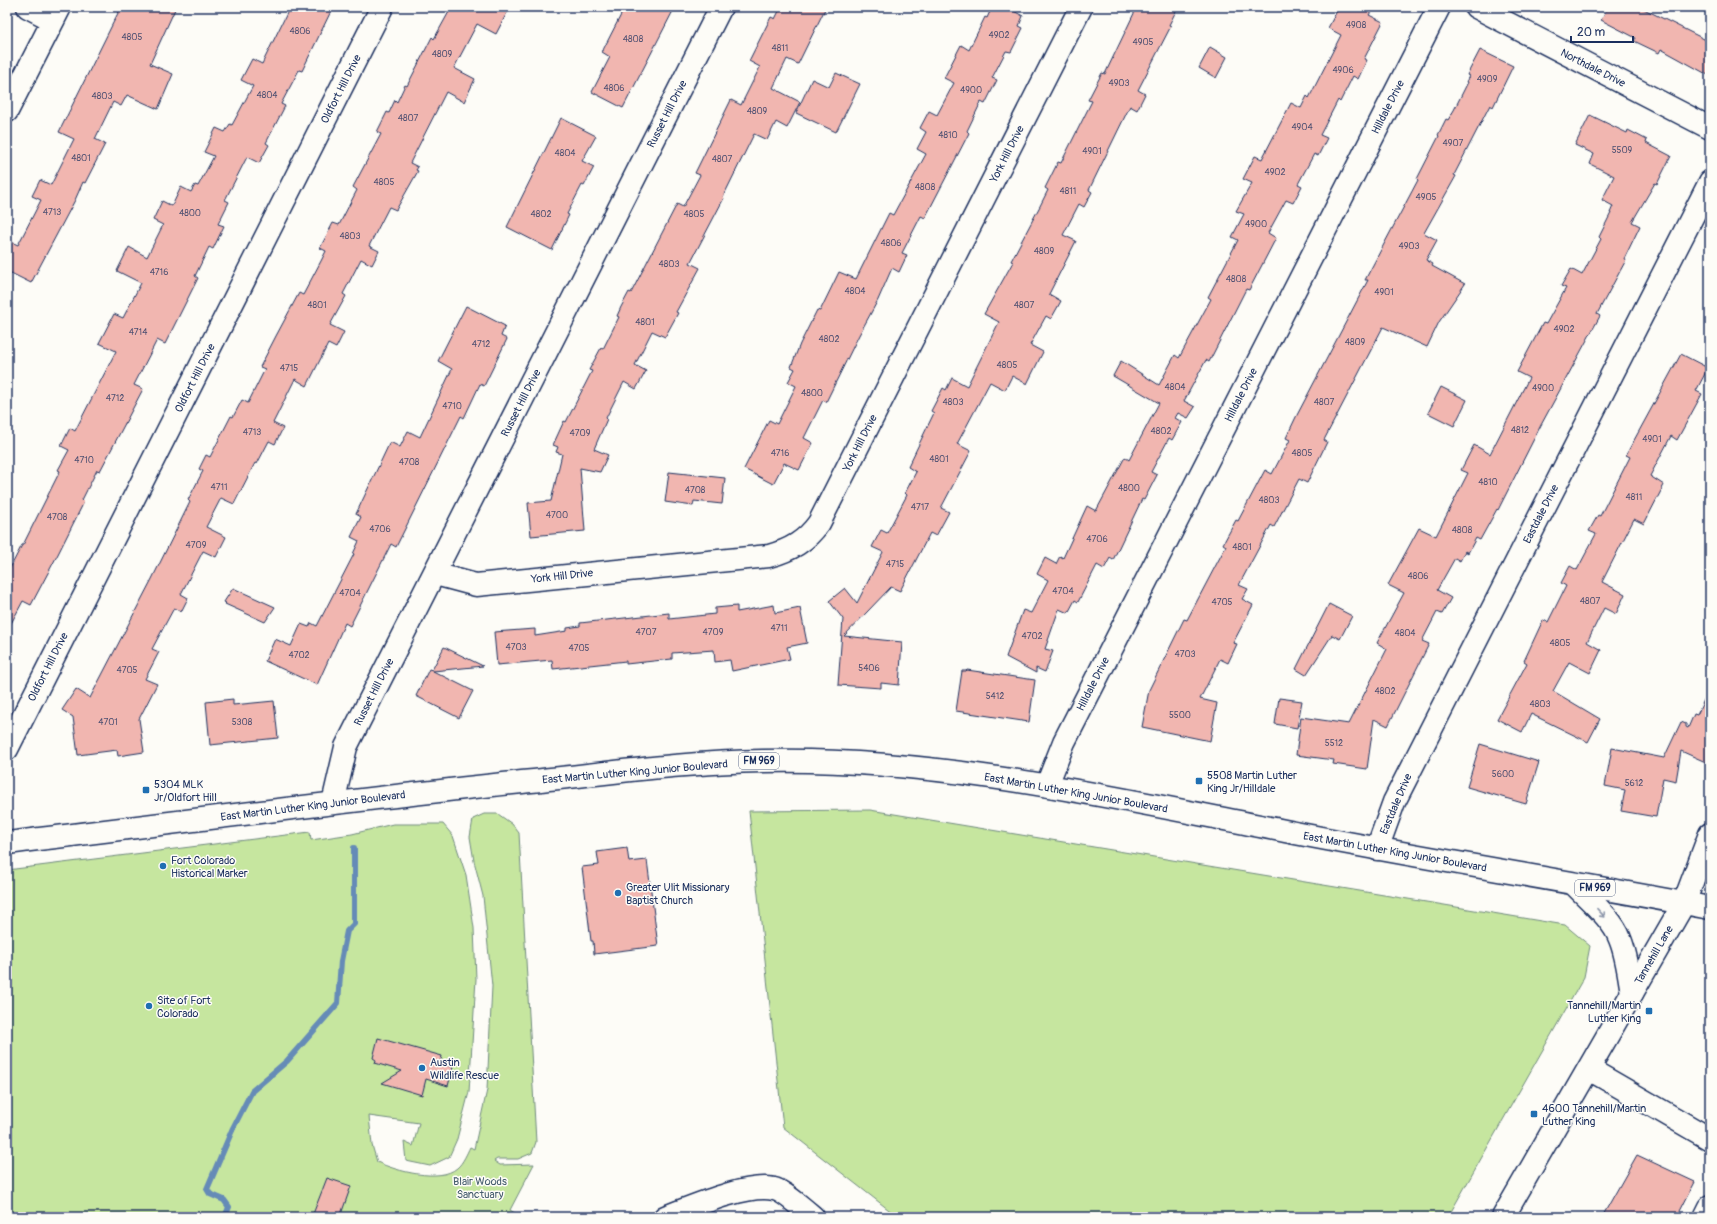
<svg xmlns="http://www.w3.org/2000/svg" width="1717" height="1224" viewBox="0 0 1717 1224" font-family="Pangolin,sans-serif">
<rect width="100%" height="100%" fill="#fdfcf7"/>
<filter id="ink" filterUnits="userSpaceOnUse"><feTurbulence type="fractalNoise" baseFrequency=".025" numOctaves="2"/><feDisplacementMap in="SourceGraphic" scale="8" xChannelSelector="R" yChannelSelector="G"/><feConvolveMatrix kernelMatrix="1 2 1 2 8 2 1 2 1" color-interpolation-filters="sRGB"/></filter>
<g filter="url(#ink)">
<g fill="#c6e69f" stroke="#708a7e">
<polygon points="870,810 1565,925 1590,946 1584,977 1448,1217 898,1217 783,1127 749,811"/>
<path d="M484,814H498L512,824L519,833L536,1142L532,1153L518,1159H497L494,1161L500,1165L534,1164L510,1210L521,1217H7V870L310,832L311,840L352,834L393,824H443L453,836L466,875L474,928L476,979L469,1092L457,1139L449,1157L430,1166L406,1161L404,1142L413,1146L419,1123L369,1116L372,1145L377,1162C396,1171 440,1183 457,1168C463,1163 467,1153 470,1147L474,1149L487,1090L492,986L483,896L474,861L470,837L473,819Z"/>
</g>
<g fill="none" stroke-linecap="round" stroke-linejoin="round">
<polyline stroke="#658bb7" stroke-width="6" points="225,1217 229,1207 224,1200 210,1194 207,1189 233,1128 252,1091 287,1061 338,1003 341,961 347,931 354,924 354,848"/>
</g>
<g fill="#f1b6b0" stroke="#1b2f5e">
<polygon points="121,7 176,7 150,64 173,74 158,109 127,95 121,106 113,102 95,139 105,144 85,183 83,182 75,200 31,283 7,271 7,240 18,245 41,200 32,196 40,180 51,185 74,139 59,132"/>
<polygon points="290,7 333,7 302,71 299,70 281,104 285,106 266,143 269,145 259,163 247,157 225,200 229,202 218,224 224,226 213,249 209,247 195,276 198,278 165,344 157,340 134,385 143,389 100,471 97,470 82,500 84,502 58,554 31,605 23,601 7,631 7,574 22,545 23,545 60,471 58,470 69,450 61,446 70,428 75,431 116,351 99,343 114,314 123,318 141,283 117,271 129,247 147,257 163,225 153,220 162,201 172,206 181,187 191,192 195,185 198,186 214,156 204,152 216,128 225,132 230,124 232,125 253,86 241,80 252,59 262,64"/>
<polygon points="444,7 510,7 496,34 477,24 454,68 475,79 464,102 446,92 410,163 418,167 416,170 418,171 396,210 389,207 369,246 379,251 372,265 361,259 343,294 346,296 330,325 344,332 336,348 328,344 307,386 295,379 273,423 283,428 275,444 269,441 257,464 255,463 234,504 221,498 206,527 226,537 216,557 203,551 181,594 188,598 181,612 174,608 152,649 159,652 145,679 157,684 139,719 144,752 118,756 117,750 78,755 73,717 62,710 76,689 90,698 152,579 190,502 188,500 203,471 199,469 206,455 210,457 231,416 233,417 242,400 248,403 265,369 260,367 276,336 299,293 303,295 321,261 326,251 320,248 333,223 339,225 357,190 353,187 381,134 377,132 387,112 389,113 395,100 397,102 405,85 407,86 432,37 434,39 450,10"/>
<polygon points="625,7 675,7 623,108 592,92 610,57 602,52"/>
<polygon points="781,7 826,7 798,64 787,59 773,88 800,102 787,128 776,122 767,140 754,134 723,197 724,198 690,263 700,268 676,312 678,313 665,337 652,331 635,365 646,371 636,389 624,382 606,418 607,419 594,449 608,455 600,472 580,468 585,531 531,536 528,503 551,501 562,454 556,452 558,447 553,445 564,421 566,422 592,371 589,370 601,348 603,349 619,317 617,316 621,307 629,292 631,293 677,204 683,207 700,175 695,173 731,100 741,105 760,67 749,61 771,17 775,19"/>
<polygon points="992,7 1006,7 1023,16 1019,26 1023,28 1011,52 1006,51 992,78 997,80 985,104 981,102 967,131 969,133 925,218 921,216 902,253 907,255 899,272 892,268 878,300 859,335 826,402 823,400 804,438 813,443 799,470 784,463 773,484 744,469 769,420 777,424 796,386 788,382 795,369 791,367 800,344 817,310 820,311 839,272 856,279 889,213 893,215 926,154 917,149 926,132 920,128 929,111 937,115 954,83 944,78 961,45 969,50 985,17 987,18"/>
<polygon points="1137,7 1178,7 1169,25 1171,26 1138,90 1145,94 1137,110 1130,106 1089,190 1092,192 1084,207 1079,204 1063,235 1076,241 1049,294 1061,301 1051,319 1046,316 1030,345 1043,352 1027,384 1012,376 1005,390 990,382 957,444 971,451 941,508 949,512 936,536 930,533 900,591 891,587 844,636 902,642 899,685 881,683 881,688 838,685 843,619 829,601 845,588 857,603 883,552 872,547 881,530 887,533 907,495 905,493 916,472 908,467 934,413 931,411 943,388 946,390 952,378 967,386 999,322 984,314 1013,262 1011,261 1040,206 1048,190 1045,188 1058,162 1061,163 1092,101 1088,100 1102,73 1105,74"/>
<polygon points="1339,7 1374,7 1369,15 1383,22 1364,59 1367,60 1358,79 1353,76 1340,102 1338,100 1320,135 1327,138 1318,156 1314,154 1298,184 1302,186 1293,203 1286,200 1268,233 1276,238 1249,290 1246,289 1209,362 1206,360 1184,401 1195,407 1188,418 1178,413 1175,418 1182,422 1172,440 1169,438 1151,472 1157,475 1144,500 1142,499 1113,560 1110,558 1104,569 1097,565 1078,602 1075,600 1068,613 1059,609 1045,649 1053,651 1045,672 1036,668 1036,673 1006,657 1023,610 1031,613 1048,580 1037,574 1045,558 1056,564 1060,556 1063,558 1087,506 1096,511 1125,457 1129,460 1159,403 1113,376 1121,361 1159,385 1175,355 1179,358 1211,299 1208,297 1238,240 1232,237 1244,214 1236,211 1252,183 1243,179 1255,156 1262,159 1291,103 1301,108 1307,96 1309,98 1341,35 1328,28"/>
<polygon points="1608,7 1640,7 1710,42 1710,76 1661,49 1659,53 1634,41 1636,38 1601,20"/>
<polygon points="1210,47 1227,57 1216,78 1199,68"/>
<polygon points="1480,50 1513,66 1493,107 1490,105 1454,175 1456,176 1424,233 1437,240 1426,260 1433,264 1432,266 1465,284 1439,322 1427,347 1383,327 1324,440 1327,442 1307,483 1299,479 1274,527 1271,525 1239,585 1248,589 1242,599 1253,605 1233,643 1237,644 1228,663 1220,659 1200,699 1217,703 1210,741 1142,727 1149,690 1184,619 1187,620 1226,546 1223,544 1236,520 1238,521 1265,470 1272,474 1290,440 1286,438 1296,417 1368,280 1365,280 1418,180 1417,179 1439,136 1438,135 1446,119 1448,120 1454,110 1468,82 1466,82 1469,76 1467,75"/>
<polygon points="836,73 860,84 836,132 796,113 812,79 829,87"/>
<polygon points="1590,115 1627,133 1628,130 1647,140 1646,143 1671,156 1657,184 1655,183 1632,222 1640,226 1624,259 1626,260 1597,314 1600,316 1541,425 1498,510 1497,509 1480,540 1476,538 1468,553 1465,551 1460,561 1455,558 1437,590 1451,598 1442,614 1437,612 1422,641 1429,644 1388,726 1374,719 1367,769 1333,764 1334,760 1296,755 1301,717 1349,724 1387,649 1377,643 1404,593 1388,585 1419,528 1436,536 1468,473 1461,470 1474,445 1490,454 1529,378 1517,372 1543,323 1546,324 1566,288 1561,286 1571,269 1582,275 1601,239 1599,237 1611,213 1610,213 1613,206 1602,200 1614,176 1590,164 1594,154 1575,145"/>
<polygon points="561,118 596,136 582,161 594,167 584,186 582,185 567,214 569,215 552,250 507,227"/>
<polygon points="466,306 505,326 501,336 507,339 484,386 480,384 464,418 461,416 396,547 391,544 350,626 345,623 317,685 265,661 275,639 291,646 301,624 309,627 311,623 317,626 354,554 353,554 359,541 351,537 361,517 356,514 390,442 400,447 408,431 420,437 452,369 438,361"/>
<polygon points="1681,354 1708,368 1696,391 1702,394 1677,440 1671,436 1650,476 1664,485 1644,524 1634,519 1602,582 1625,594 1616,614 1604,608 1587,642 1601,650 1590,673 1569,662 1553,691 1600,719 1588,742 1531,714 1522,732 1497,719 1527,663 1524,661 1543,620 1548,622 1566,586 1561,583 1570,566 1577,570 1596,534 1589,531 1598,515 1600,516 1630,457 1626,455"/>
<polygon points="1441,387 1467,400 1454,426 1428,413"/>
<polygon points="669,472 725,478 722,504 694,501 693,506 665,502"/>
<polygon points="233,588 275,607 265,622 225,604 226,603 224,602"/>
<polygon points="1329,604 1352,616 1340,639 1332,635 1306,675 1296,669"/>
<polygon points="774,605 775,613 800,608 807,643 787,647 790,659 732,671 730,660 715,662 714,650 672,653 672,659 626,664 626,661 553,669 552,660 497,665 494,632 535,629 535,636 567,631 567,628 580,626 580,623 669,613 669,619 715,614 715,608 737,606 737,612"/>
<polygon points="444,647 483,666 433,671 473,691 459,718 416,696 429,669 432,670"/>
<polygon points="967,670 1035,680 1029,722 956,711 962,671 966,671"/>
<polygon points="1710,687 1710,764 1681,751 1676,781 1663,778 1656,817 1621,811 1625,790 1605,786 1612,748 1664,758 1681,722 1686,724 1686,727 1688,728 1694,714 1697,715"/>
<polygon points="1279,698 1302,701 1297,728 1275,724"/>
<polygon points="233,699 233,705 274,701 278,738 210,745 206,702"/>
<polygon points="1480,744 1539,762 1526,804 1467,787"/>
<polygon points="627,848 629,862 647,860 658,946 594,954 593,941 591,941 582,867 599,865 597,852"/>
<polygon points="378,1038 442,1056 440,1063 453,1067 448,1086 426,1079 422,1095 382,1083 402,1071 375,1063 376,1060 373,1058"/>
<polygon points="1637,1155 1695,1182 1677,1217 1602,1217"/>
<polygon points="327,1178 351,1186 340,1217 323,1217 313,1214"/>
</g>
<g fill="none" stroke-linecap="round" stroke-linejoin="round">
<defs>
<g id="minor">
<polyline points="28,7 53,20"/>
<polyline points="1476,7 1710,128"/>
<polyline points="7,111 60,7"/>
<path d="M435,574L476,585L769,556C791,550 806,541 819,523L1081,7"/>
<polyline points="7,749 382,7"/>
<polyline points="1047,785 1064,742 1439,7"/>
<polyline points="333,803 346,747 721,7"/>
<polyline points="1377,849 1394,802 1710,182"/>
<polyline points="1589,1069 1710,1139"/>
<path d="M665,1217C692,1207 746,1183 774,1189C782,1190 806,1211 813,1217"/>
<polyline points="1503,1217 1684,903 1710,834"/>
<polyline points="1705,1217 1710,1207"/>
</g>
<g id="major">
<path d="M7,843C179,822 350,800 522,782C602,774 683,762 763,761C938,757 1114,798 1285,831C1426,859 1568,881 1710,908"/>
<path d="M1574,884C1588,899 1613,919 1620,939C1627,956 1629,975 1632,993"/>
</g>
</defs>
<use href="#minor" stroke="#1b2f5e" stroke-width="25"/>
<use href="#major" stroke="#1b2f5e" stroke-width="25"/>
<use href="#minor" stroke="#fdfcf7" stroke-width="22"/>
<use href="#major" stroke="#fdfcf7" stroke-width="22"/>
</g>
<defs><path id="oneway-shaft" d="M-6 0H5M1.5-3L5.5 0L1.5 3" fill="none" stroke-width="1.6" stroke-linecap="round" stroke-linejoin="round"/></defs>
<use stroke="#8c96aa" href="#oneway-shaft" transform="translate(1601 913) rotate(47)"/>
</g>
<g fill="#1f6fb2" stroke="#fdfcf7" stroke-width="1.5">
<rect x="1195" y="777" width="8" height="8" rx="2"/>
<rect x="142" y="786" width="8" height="8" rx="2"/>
<circle cx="163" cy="866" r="4"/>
<circle cx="618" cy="893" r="4"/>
<circle cx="149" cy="1006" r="4"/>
<rect x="1645" y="1007" width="8" height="8" rx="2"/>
<circle cx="422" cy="1068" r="4"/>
<rect x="1530" y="1110" width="8" height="8" rx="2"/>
</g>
<g text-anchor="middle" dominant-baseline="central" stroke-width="3" stroke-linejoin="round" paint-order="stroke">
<g font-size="9" fill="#505172">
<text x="1356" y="25">4908</text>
<text x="300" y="31">4806</text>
<text x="999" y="35">4902</text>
<text x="132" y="37">4805</text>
<text x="633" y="39">4808</text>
<text x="1143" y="42">4905</text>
<text x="780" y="48">4811</text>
<text x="442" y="54">4809</text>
<text x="1343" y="70">4906</text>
<text x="1487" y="79">4909</text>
<text x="1119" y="83">4903</text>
<text x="614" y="88">4806</text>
<text x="971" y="90">4900</text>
<text x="267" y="95">4804</text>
<text x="102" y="96">4803</text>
<text x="757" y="111">4809</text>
<text x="408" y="118">4807</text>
<text x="1302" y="127">4904</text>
<text x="948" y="135">4810</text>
<text x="1453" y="143">4907</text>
<text x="1622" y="150">5509</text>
<text x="1092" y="151">4901</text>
<text x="565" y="153">4804</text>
<text x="81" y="158">4801</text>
<text x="722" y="159">4807</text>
<text x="1275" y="172">4902</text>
<text x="384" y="182">4805</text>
<text x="925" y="187">4808</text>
<text x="1068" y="191">4811</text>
<text x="1426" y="197">4905</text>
<text x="52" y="212">4713</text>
<text x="190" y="213">4800</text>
<text x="541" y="214">4802</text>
<text x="694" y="214">4805</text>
<text x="1256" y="224">4900</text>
<text x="350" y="236">4803</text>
<text x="891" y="243">4806</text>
<text x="1409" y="246">4903</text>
<text x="1044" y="251">4809</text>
<text x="669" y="264">4803</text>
<text x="159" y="272">4716</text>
<text x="1236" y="279">4808</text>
<text x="855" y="291">4804</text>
<text x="1384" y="292">4901</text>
<text x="317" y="305">4801</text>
<text x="1024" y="305">4807</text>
<text x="645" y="322">4801</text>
<text x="1564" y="329">4902</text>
<text x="138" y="332">4714</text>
<text x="829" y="339">4802</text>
<text x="1355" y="342">4809</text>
<text x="481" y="344">4712</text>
<text x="1007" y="365">4805</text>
<text x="289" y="368">4715</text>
<text x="1175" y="387">4804</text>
<text x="1543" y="388">4900</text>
<text x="812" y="393">4800</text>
<text x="115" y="398">4712</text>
<text x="953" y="402">4803</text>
<text x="1324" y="402">4807</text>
<text x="452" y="406">4710</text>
<text x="1520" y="430">4812</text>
<text x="1161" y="431">4802</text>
<text x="252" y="432">4713</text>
<text x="580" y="433">4709</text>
<text x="1652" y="439">4901</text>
<text x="780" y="453">4716</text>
<text x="1302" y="453">4805</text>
<text x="939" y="459">4801</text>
<text x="84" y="460">4710</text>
<text x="409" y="462">4708</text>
<text x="1488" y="482">4810</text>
<text x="219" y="487">4711</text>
<text x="1129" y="488">4800</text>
<text x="695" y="490">4708</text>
<text x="1634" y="497">4811</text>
<text x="1269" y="500">4803</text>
<text x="920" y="507">4717</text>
<text x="557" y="515">4700</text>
<text x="57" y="517">4708</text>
<text x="380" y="529">4706</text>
<text x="1462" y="530">4808</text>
<text x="1097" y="539">4706</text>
<text x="196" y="545">4709</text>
<text x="1242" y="547">4801</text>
<text x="895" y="564">4715</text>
<text x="1418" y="576">4806</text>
<text x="1063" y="591">4704</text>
<text x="350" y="593">4704</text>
<text x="1590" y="601">4807</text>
<text x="1222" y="602">4705</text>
<text x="779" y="628">4711</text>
<text x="646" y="632">4707</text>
<text x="713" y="632">4709</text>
<text x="1405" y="633">4804</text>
<text x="1032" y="636">4702</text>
<text x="1560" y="643">4805</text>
<text x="516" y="647">4703</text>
<text x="579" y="648">4705</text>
<text x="1185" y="654">4703</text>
<text x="299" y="655">4702</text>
<text x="869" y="668">5406</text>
<text x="127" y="670">4705</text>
<text x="1385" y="691">4802</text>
<text x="995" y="696">5412</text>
<text x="1540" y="704">4803</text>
<text x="1180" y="715">5500</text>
<text x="108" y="722">4701</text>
<text x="242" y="722">5308</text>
<text x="1334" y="743">5512</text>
<text x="1503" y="774">5600</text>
<text x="1634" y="783">5612</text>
</g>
<g fill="#fdfcf7" stroke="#5f6c8c" stroke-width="1">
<rect x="739" y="753" width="40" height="16" rx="3"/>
<rect x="1575" y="880" width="40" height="16" rx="3"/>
</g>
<g font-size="10" font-weight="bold" fill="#1b2f5e">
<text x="759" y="761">FM 969</text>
<text x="1595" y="888">FM 969</text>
</g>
<g font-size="11" fill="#1b2f5e" stroke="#fdfcf7">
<text transform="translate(1593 68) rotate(27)">Northdale Drive</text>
<text transform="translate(341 89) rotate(-63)">Oldfort Hill Drive</text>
<text transform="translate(1388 107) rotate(-63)">Hilldale Drive</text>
<text transform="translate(667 114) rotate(-63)">Russet Hill Drive</text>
<text transform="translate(1007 154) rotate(-63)">York Hill Drive</text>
<text transform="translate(195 378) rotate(-63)">Oldfort Hill Drive</text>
<text transform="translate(1241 395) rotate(-63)">Hilldale Drive</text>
<text transform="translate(521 403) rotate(-63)">Russet Hill Drive</text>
<text transform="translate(860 443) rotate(-63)">York Hill Drive</text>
<text transform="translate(1541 514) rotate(-63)">Eastdale Drive</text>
<text transform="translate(562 576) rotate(-6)">York Hill Drive</text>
<text transform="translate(48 667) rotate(-63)">Oldfort Hill Drive</text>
<text transform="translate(1093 684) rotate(-63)">Hilldale Drive</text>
<text transform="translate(374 692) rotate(-63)">Russet Hill Drive</text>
<text transform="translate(635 772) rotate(-5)">East Martin Luther King Junior Boulevard</text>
<text transform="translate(1076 793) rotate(10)">East Martin Luther King Junior Boulevard</text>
<text transform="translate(1396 804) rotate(-67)">Eastdale Drive</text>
<text transform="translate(313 806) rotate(-7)">East Martin Luther King Junior Boulevard</text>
<text transform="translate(1395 852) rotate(10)">East Martin Luther King Junior Boulevard</text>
<text transform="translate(1654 955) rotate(-60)">Tannehill Lane</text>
</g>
<g font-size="11" fill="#1b2f5e" stroke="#fdfcf7" text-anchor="start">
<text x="1207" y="775">5508 Martin Luther<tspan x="1207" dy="13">King Jr/Hilldale</tspan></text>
<text x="154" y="784">5304 MLK<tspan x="154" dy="13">Jr/Oldfort Hill</tspan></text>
<text x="171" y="860">Fort Colorado<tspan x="171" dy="13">Historical Marker</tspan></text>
<text x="626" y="887">Greater Ulit Missionary<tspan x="626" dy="13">Baptist Church</tspan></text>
<text x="157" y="1000">Site of Fort<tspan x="157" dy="13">Colorado</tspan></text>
<text x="1641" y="1005" text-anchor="end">Tannehill/Martin<tspan x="1641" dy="13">Luther King</tspan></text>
<text x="430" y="1062">Austin<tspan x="430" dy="13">Wildlife Rescue</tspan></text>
<text x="1542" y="1108">4600 Tannehill/Martin<tspan x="1542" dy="13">Luther King</tspan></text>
</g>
<g font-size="11" fill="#465d6e" stroke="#fdfcf7">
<text x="480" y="1181">Blair Woods<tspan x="480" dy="13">Sanctuary</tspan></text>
</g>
</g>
<rect width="1717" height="1224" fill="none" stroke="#fdfcf7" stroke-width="24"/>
<rect x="12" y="12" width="1693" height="1200" fill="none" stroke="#1b2f5e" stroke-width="1.5" filter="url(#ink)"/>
<path d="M1571 36v6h62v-6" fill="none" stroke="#1b2f5e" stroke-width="2"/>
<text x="1577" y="36" font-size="12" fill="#1b2f5e" stroke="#fdfcf7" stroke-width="3" paint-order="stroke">20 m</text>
</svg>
